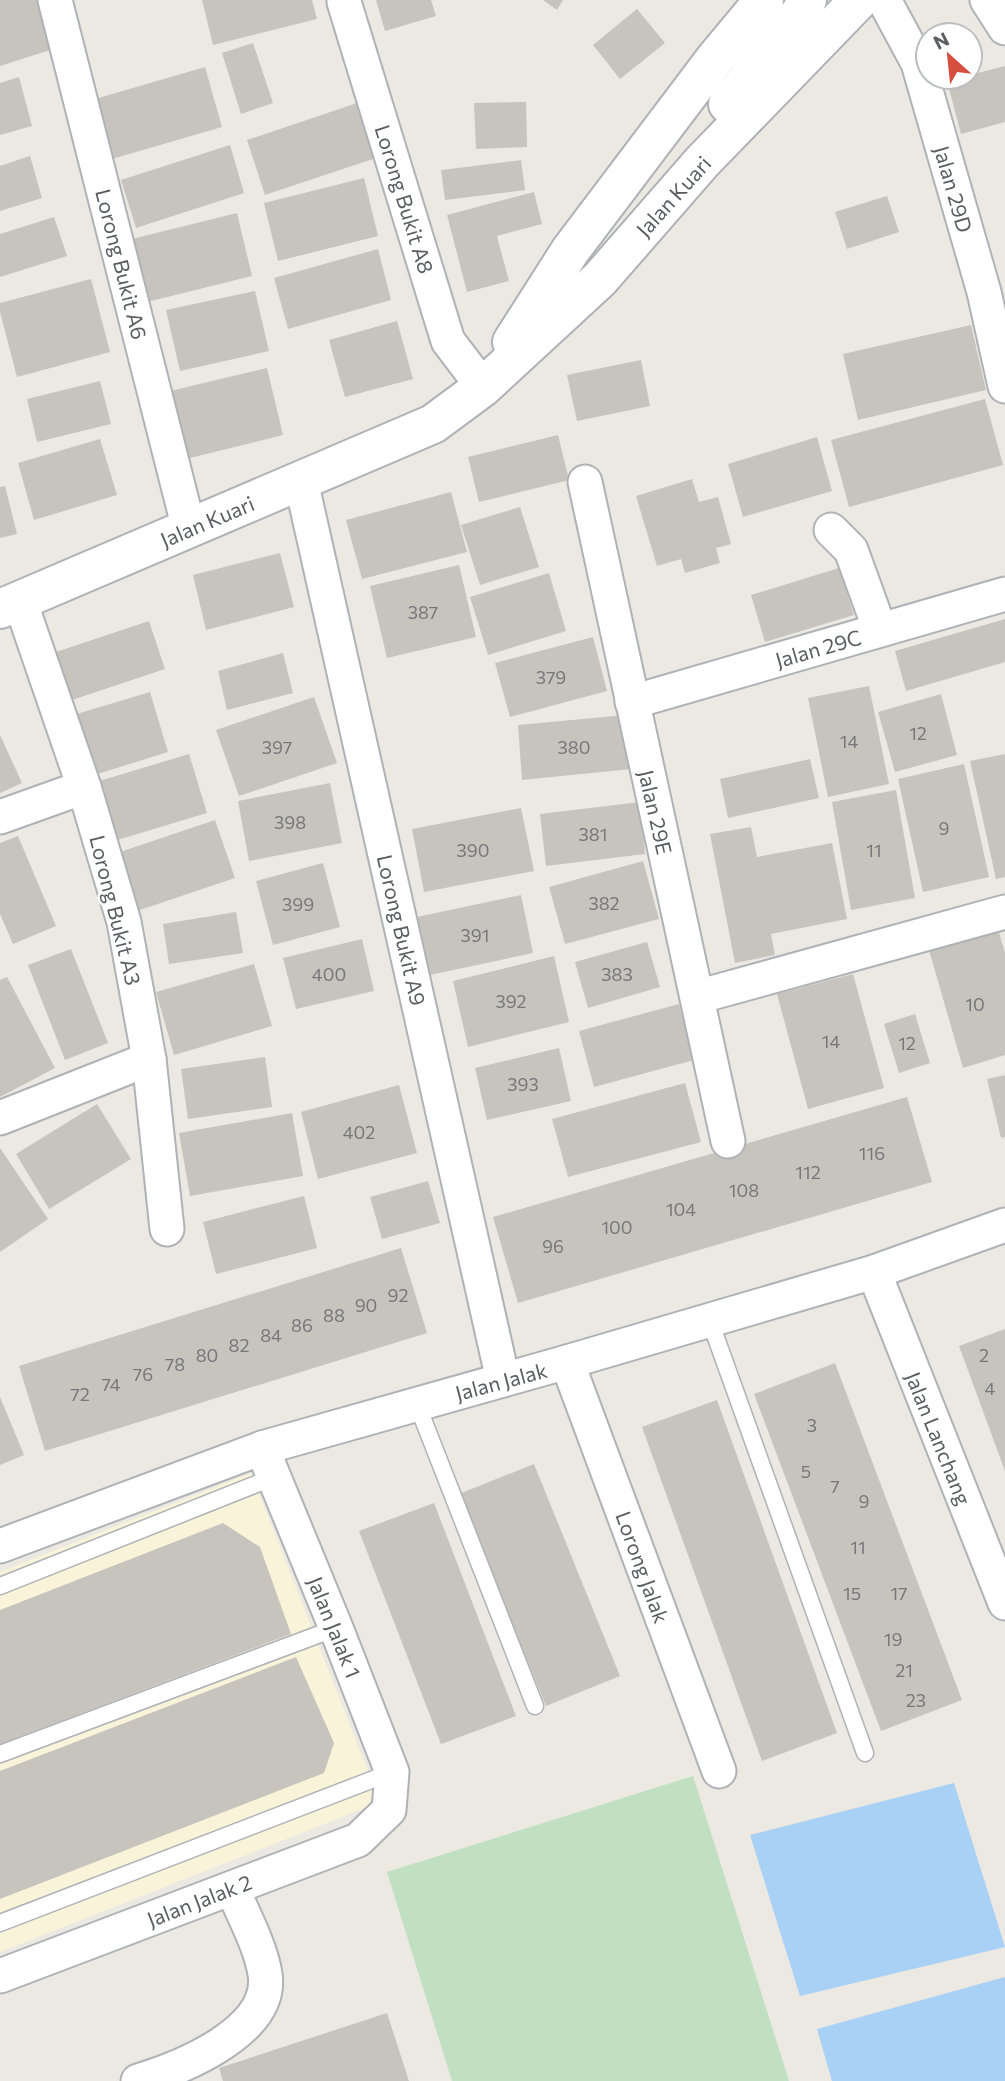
<svg xmlns="http://www.w3.org/2000/svg" width="1005" height="2081" viewBox="0 0 1005 2081" font-family="Commissioner,sans-serif">
<rect width="100%" height="100%" fill="#ebe9e2"/>
<polygon fill="#f9f3d9" points="251,1473 380,1802 0,1952 0,1572"/>
<polygon fill="#c0e0c1" points="693,1776 789,2081 452,2081 387,1872"/>
<g fill="#a8d1f5">
<polygon points="954,1783 1005,1947 800,1996 750,1835"/>
<polygon points="1005,1977 1005,2081 832,2081 817,2029"/>
</g>
<g fill="#c7c4be">
<polygon points="0,0 38,0 53,49 0,66"/>
<polygon points="202,0 312,0 317,19 213,45"/>
<polygon points="376,0 431,0 436,16 385,31"/>
<polygon points="543,0 563,0 557,10"/>
<polygon points="637,9 665,43 620,79 593,45"/>
<polygon points="253,43 273,103 241,114 222,53"/>
<polygon points="1005,66 1005,122 961,134 947,81"/>
<polygon points="205,67 222,127 112,159 95,99"/>
<polygon points="19,77 32,126 0,135 0,83"/>
<polygon points="526,102 527,147 476,149 474,103"/>
<polygon points="357,103 376,158 265,195 247,140"/>
<polygon points="230,145 244,193 136,228 121,180"/>
<polygon points="30,156 42,198 0,211 0,166"/>
<polygon points="521,160 525,190 445,200 441,170"/>
<polygon points="364,178 378,236 278,261 264,203"/>
<polygon points="534,192 542,224 497,236 509,281 467,292 447,215"/>
<polygon points="887,196 899,232 847,249 835,212"/>
<polygon points="237,213 252,276 147,302 132,239"/>
<polygon points="54,217 67,256 0,277 0,234"/>
<polygon points="378,249 391,300 288,329 274,278"/>
<polygon points="91,279 110,352 17,377 0,312 0,303"/>
<polygon points="255,291 269,351 180,371 166,310"/>
<polygon points="397,321 413,379 345,397 329,340"/>
<polygon points="971,325 986,390 858,420 843,354"/>
<polygon points="641,360 650,406 577,421 567,375"/>
<polygon points="267,368 283,435 182,460 166,392"/>
<polygon points="100,381 111,424 37,442 27,399"/>
<polygon points="985,399 1003,465 849,507 831,440"/>
<polygon points="558,435 569,480 479,502 468,457"/>
<polygon points="817,437 832,491 743,517 728,464"/>
<polygon points="100,439 117,495 34,520 18,463"/>
<polygon points="692,479 699,502 718,497 731,544 716,548 720,563 685,573 681,559 657,566 636,496"/>
<polygon points="5,486 17,534 0,538 0,487"/>
<polygon points="451,492 467,552 362,579 346,520"/>
<polygon points="520,507 539,567 480,585 461,525"/>
<polygon points="280,553 294,607 206,630 193,575"/>
<polygon points="459,565 476,637 387,658 370,586"/>
<polygon points="839,568 854,615 765,642 751,595"/>
<polygon points="549,573 566,631 488,655 470,597"/>
<polygon points="1005,619 1005,662 906,691 895,651"/>
<polygon points="149,621 165,669 72,700 56,652"/>
<polygon points="593,637 607,691 510,717 495,663"/>
<polygon points="283,653 293,693 227,710 218,671"/>
<polygon points="869,686 889,784 828,797 808,698"/>
<polygon points="150,692 168,752 88,777 70,716"/>
<polygon points="941,694 957,755 895,772 878,712"/>
<polygon points="314,697 337,763 239,796 216,730"/>
<polygon points="626,715 631,769 522,780 518,725"/>
<polygon points="0,735 22,783 0,793"/>
<polygon points="189,754 207,813 114,841 96,782"/>
<polygon points="1005,754 1005,877 996,879 970,761"/>
<polygon points="810,759 819,798 728,818 720,779"/>
<polygon points="964,764 989,877 923,892 898,779"/>
<polygon points="330,783 342,843 249,861 238,801"/>
<polygon points="896,790 915,898 851,910 832,802"/>
<polygon points="640,802 645,854 546,866 540,814"/>
<polygon points="521,808 534,871 424,892 412,829"/>
<polygon points="215,820 235,878 134,912 114,854"/>
<polygon points="751,827 757,857 832,843 847,919 771,934 775,955 735,963 710,834"/>
<polygon points="18,836 56,926 13,944 0,914 0,843"/>
<polygon points="643,861 659,919 565,944 549,887"/>
<polygon points="323,863 340,927 273,945 256,881"/>
<polygon points="521,895 533,953 430,975 417,917"/>
<polygon points="236,912 243,953 169,964 163,924"/>
<polygon points="998,929 1005,953 1005,1055 963,1068 929,950"/>
<polygon points="362,939 374,991 296,1009 283,958"/>
<polygon points="647,942 660,987 588,1008 575,962"/>
<polygon points="71,949 108,1043 65,1060 28,965"/>
<polygon points="554,956 569,1022 468,1047 453,981"/>
<polygon points="254,964 272,1026 174,1055 156,992"/>
<polygon points="853,974 884,1088 808,1109 777,994"/>
<polygon points="7,977 55,1068 0,1097 0,980"/>
<polygon points="679,1004 694,1060 594,1087 579,1031"/>
<polygon points="915,1014 930,1063 899,1073 884,1024"/>
<polygon points="559,1048 571,1101 487,1120 475,1068"/>
<polygon points="265,1057 272,1107 188,1119 181,1069"/>
<polygon points="1005,1075 1005,1137 1001,1138 987,1079"/>
<polygon points="685,1083 701,1142 568,1177 552,1119"/>
<polygon points="399,1085 417,1153 318,1179 301,1112"/>
<polygon points="907,1097 932,1182 518,1303 493,1217"/>
<polygon points="97,1104 131,1159 49,1209 16,1154"/>
<polygon points="292,1113 303,1176 190,1196 179,1133"/>
<polygon points="0,1148 48,1219 0,1252"/>
<polygon points="428,1181 440,1223 382,1239 370,1197"/>
<polygon points="304,1196 317,1248 216,1274 203,1222"/>
<polygon points="401,1248 427,1333 45,1451 19,1366"/>
<polygon points="1005,1329 1005,1471 959,1346"/>
<polygon points="835,1363 962,1700 881,1731 754,1394"/>
<polygon points="0,1397 24,1455 0,1465"/>
<polygon points="717,1400 837,1733 762,1761 642,1427"/>
<polygon points="534,1464 620,1676 546,1706 459,1494"/>
<polygon points="434,1503 516,1716 441,1744 359,1531"/>
<polygon points="223,1523 260,1547 291,1634 0,1744 0,1610"/>
<polygon points="296,1657 334,1743 324,1773 0,1899 0,1771"/>
<polygon points="387,2013 409,2081 223,2081 219,2068"/>
</g>
<g fill="none" stroke-linecap="round" stroke-linejoin="round">
<defs>
<g id="lane">
<polyline points="710,1321 865,1753"/>
<polyline points="417,1404 535,1706"/>
<polyline points="0,1586 274,1477"/>
<polyline points="0,1754 336,1628"/>
<polyline points="0,1923 392,1772"/>
</g>
<g id="street">
<polyline points="55,0 189,529"/>
<polyline points="884,0 918,63 984,292 1005,386"/>
<polyline points="987,0 1005,28"/>
<polyline points="344,2 448,341 483,387"/>
<polyline points="301,481 503,1380"/>
<polyline points="585,482 728,1141"/>
<polyline points="831,530 851,550 880,630"/>
<polyline points="20,601 84,787 124,922 149,1059 167,1229"/>
<polyline points="632,702 1005,594"/>
<polyline points="0,817 84,787"/>
<polyline points="697,997 1005,912"/>
<polyline points="0,1118 149,1059"/>
<polyline points="874,1272 1005,1603"/>
<polyline points="567,1362 719,1771"/>
<polyline points="0,1546 262,1448 567,1362 874,1272 1005,1225"/>
<polyline points="0,1976 358,1840 389,1810 392,1772 336,1628 262,1448"/>
<path d="M138,2081C181,2068 274,2031 265,1974C261,1947 243,1914 232,1888"/>
</g>
<g id="secondary">
<polyline points="728,104 801,12 807,0"/>
<polyline points="512,342 570,251 715,59 764,0"/>
<polyline points="0,609 433,424 483,387 600,279 702,162 859,0"/>
</g>
</defs>
<use href="#lane" stroke="#afb2b6" stroke-width="19"/>
<use href="#street" stroke="#afb2b6" stroke-width="37"/>
<use href="#secondary" stroke="#aeb1b6" stroke-width="42"/>
<use href="#lane" stroke="#fff" stroke-width="16"/>
<use href="#street" stroke="#fff" stroke-width="33"/>
<use href="#secondary" stroke="#fff" stroke-width="38"/>
</g>
<g text-anchor="middle" dominant-baseline="central" stroke-width="5" stroke-linejoin="round" paint-order="stroke">
<g font-size="18" fill="#757778">
<text x="423" y="612">387</text>
<text x="551" y="677">379</text>
<text x="918" y="733">12</text>
<text x="849" y="741">14</text>
<text x="277" y="747">397</text>
<text x="574" y="747">380</text>
<text x="290" y="822">398</text>
<text x="944" y="828">9</text>
<text x="593" y="834">381</text>
<text x="473" y="850">390</text>
<text x="874" y="850">11</text>
<text x="604" y="903">382</text>
<text x="298" y="904">399</text>
<text x="475" y="935">391</text>
<text x="329" y="974">400</text>
<text x="617" y="974">383</text>
<text x="511" y="1001">392</text>
<text x="975" y="1004">10</text>
<text x="831" y="1041">14</text>
<text x="907" y="1043">12</text>
<text x="523" y="1084">393</text>
<text x="359" y="1132">402</text>
<text x="872" y="1153">116</text>
<text x="808" y="1172">112</text>
<text x="744" y="1190">108</text>
<text x="681" y="1209">104</text>
<text x="617" y="1227">100</text>
<text x="553" y="1246">96</text>
<text x="398" y="1295">92</text>
<text x="366" y="1305">90</text>
<text x="334" y="1315">88</text>
<text x="302" y="1325">86</text>
<text x="271" y="1335">84</text>
<text x="239" y="1345">82</text>
<text x="207" y="1355">80</text>
<text x="984" y="1355">2</text>
<text x="175" y="1364">78</text>
<text x="143" y="1374">76</text>
<text x="111" y="1384">74</text>
<text x="990" y="1388">4</text>
<text x="80" y="1394">72</text>
<text x="812" y="1425">3</text>
<text x="806" y="1471">5</text>
<text x="835" y="1486">7</text>
<text x="864" y="1501">9</text>
<text x="858" y="1547">11</text>
<text x="852" y="1593">15</text>
<text x="899" y="1593">17</text>
<text x="893" y="1639">19</text>
<text x="904" y="1670">21</text>
<text x="916" y="1700">23</text>
</g>
<g font-size="21" fill="#5a5d61" stroke="#fff">
<text transform="translate(954 189) rotate(74)">Jalan 29D</text>
<text transform="translate(673 196) rotate(-48)">Jalan Kuari</text>
<text transform="translate(405 199) rotate(73)">Lorong Bukit A8</text>
<text transform="translate(122 264) rotate(76)">Lorong Bukit A6</text>
<text transform="translate(207 521) rotate(-23)">Jalan Kuari</text>
<text transform="translate(818 648) rotate(-16)">Jalan 29C</text>
<text transform="translate(656 812) rotate(77)">Jalan 29E</text>
<text transform="translate(116 910) rotate(76)">Lorong Bukit A3</text>
<text transform="translate(402 930) rotate(77)">Lorong Bukit A9</text>
<text transform="translate(501 1381) rotate(-15)">Jalan Jalak</text>
<text transform="translate(939 1438) rotate(68)">Jalan Lanchang</text>
<text transform="translate(643 1567) rotate(70)">Lorong Jalak</text>
<text transform="translate(335 1627) rotate(68)">Jalan Jalak 1</text>
<text transform="translate(199 1900) rotate(-21)">Jalan Jalak 2</text>
</g>
</g>
<g transform="translate(949 56) rotate(333)"><circle r="33" fill="#ffffff" stroke="#bdbec0" stroke-width="2"/>
<path d="M0-5L12 26L0 18L-12 26Z" fill="#d54e3e"/>
<text y="-10" font-size="19" font-weight="bold" text-anchor="middle" fill="#5a5d61">N</text>
</g>
</svg>
